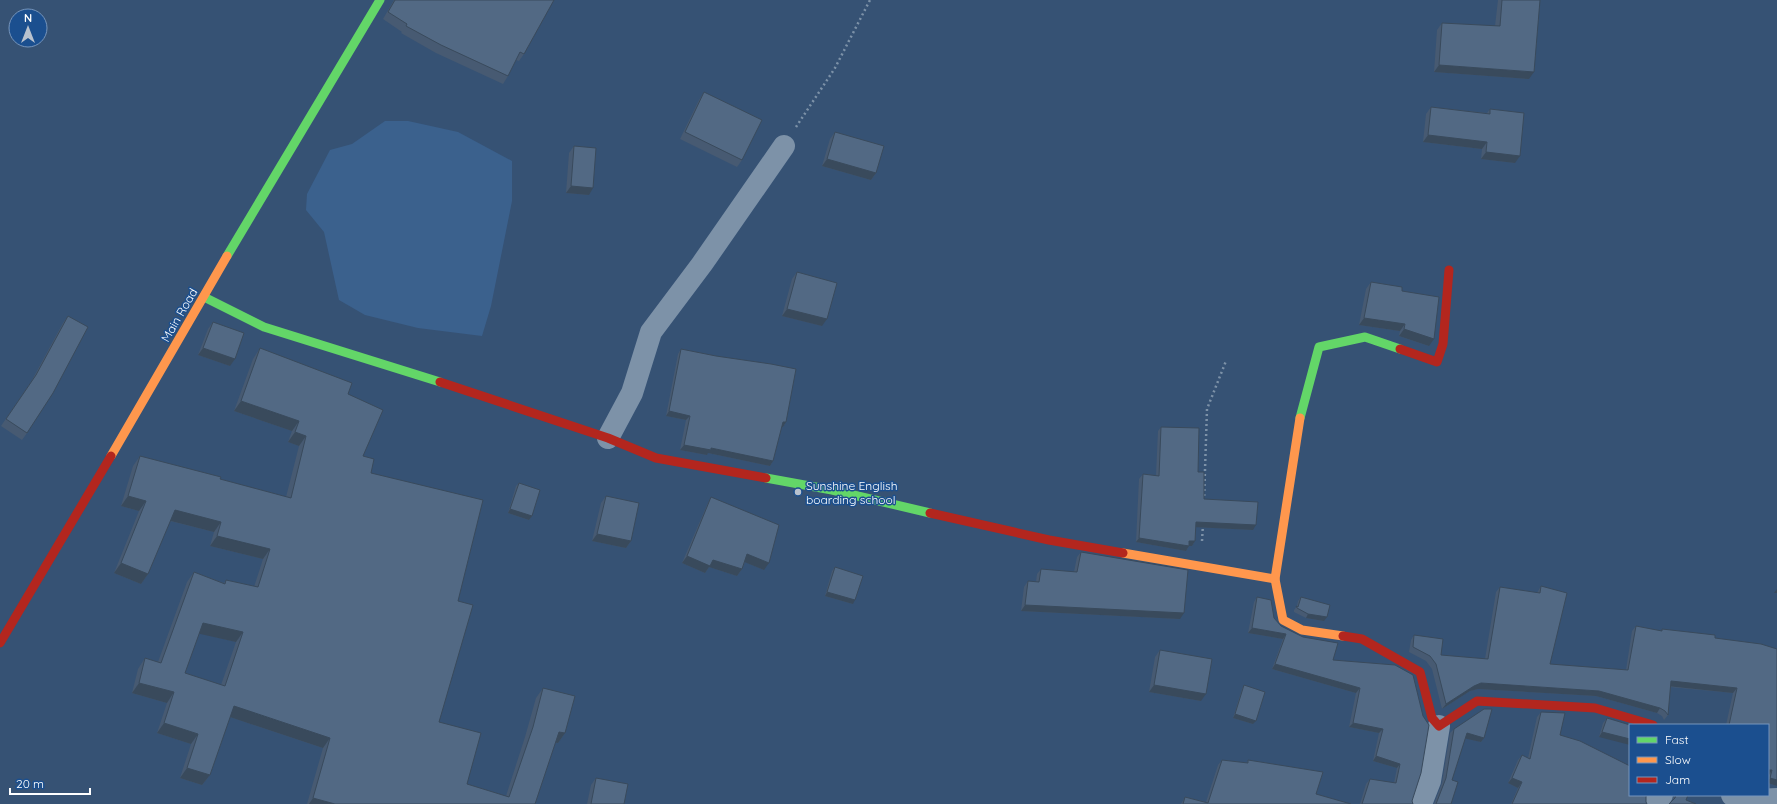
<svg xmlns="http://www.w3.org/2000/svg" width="1777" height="804" viewBox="0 0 1777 804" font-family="Quicksand,sans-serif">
<rect width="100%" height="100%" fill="#365274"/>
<polygon fill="#3b618d" points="385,121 408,121 458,132 512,161 512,201 491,306 482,336 418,328 365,315 339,300 324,232 306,210 307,194 330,150 352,144"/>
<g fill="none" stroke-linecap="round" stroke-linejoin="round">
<g stroke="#7d92a8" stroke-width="2.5" stroke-dasharray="2 3" stroke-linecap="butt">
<polyline points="796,127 835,68 870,0"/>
<polyline points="1204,501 1207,409 1226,361"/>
<polyline points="1202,541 1203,524"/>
</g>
<g stroke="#7d92a8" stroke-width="22">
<polyline points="608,438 632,393 651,332 702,264 784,146"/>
<polyline points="1732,795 1756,800 1777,799"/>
<polyline points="1421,804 1430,781 1439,726"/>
<polyline points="1654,804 1662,795"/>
</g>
<g stroke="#63d668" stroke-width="9">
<polyline points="227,256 380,0"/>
<polyline points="204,297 264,327 440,382"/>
<polyline points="1300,418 1319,347 1365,337 1400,349"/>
<polyline points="766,478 832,490 930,513"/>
</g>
<g stroke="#ff974d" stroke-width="9">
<polyline points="111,456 227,256"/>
<polyline points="1123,553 1275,579 1283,620 1302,630 1343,636"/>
<polyline points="1275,579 1300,418"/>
</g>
<g stroke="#b3261e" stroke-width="9">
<polyline points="1400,349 1437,362 1443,344 1449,270"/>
<polyline points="440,382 608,438 656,458 766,478"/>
<polyline points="930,513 1049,540 1123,553"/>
<polyline points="1343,636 1362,639 1420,672 1432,718 1439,726 1477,701 1595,708 1653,725"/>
<polyline points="0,643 111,456"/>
</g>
</g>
<g fill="#475a72" fill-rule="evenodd">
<polygon points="394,0 554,0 524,54 519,61 516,60 508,76 503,84 436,53 401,33 402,32 383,19"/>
<polygon points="1498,0 1502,0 1529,79 1434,72 1437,30 1442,23 1495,26"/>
<polygon points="704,92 742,160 737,167 680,139 699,100"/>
<polygon points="1431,107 1487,113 1490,109 1515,163 1481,159 1482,149 1423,142 1426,114"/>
<polygon points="835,132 876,173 871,180 822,166 830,139"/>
<polygon points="574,146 589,195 566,193 569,153"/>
<polygon points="797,272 822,326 782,316 792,279"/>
<polygon points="1371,282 1402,291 1429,346 1399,336 1400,331 1359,325 1366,289"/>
<polygon points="68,316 27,433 22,440 1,426 31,382 63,323"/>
<polygon points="213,322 230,366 198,355 208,329"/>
<path d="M260,348L348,394L363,456L371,473L458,601L439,722L467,784L506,796L525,737L536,698L543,688L565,733L558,743H555L535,804H307L323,748L230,717L210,775L202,785L180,778L191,744L157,733L167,703L132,693L138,669L145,658L158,662L187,582L194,572L224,583L226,580L254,587L263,559L210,546L214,532L170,521L148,574L141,584L114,573L139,511L121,506L133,466L140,456L220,479L286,497L299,446L288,442L292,431L234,411L253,359ZM199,633L236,642L221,685L185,673Z"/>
<polygon points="681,349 716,356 786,422 783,427 781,427 773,461 770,466 708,453 707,455 680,450 686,420 666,416 678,354"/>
<polygon points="1161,427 1198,472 1204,499 1253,530 1196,527 1195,541 1192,546 1189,546 1186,551 1136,542 1139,479 1143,474 1156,475 1158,431"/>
<polygon points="519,483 532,516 529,520 508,513 516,486"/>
<polygon points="606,496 631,541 626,548 592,541 601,503"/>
<polygon points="711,497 764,570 745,562 742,569 737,576 709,567 705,573 682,563 707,505"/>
<polygon points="1081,552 1180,619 1021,611 1024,587 1028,581 1036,582 1037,574 1041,569 1074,572 1077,557"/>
<polygon points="835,567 853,604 825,596 832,571"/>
<polygon points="1541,586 1550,664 1626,670 1632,631 1636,626 1661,631 1662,629 1777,649 1777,786 1768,783 1769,775 1768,775 1768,725 1726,725 1733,693 1670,687 1668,715 1664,720 1662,716 1657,713 1596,696 1478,689 1470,691 1442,709 1432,669 1426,661 1409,652 1411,640 1414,635 1441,655 1485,659 1496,592 1500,587 1537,593"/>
<polygon points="1257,597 1281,626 1333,660 1395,665 1412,801 1413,804 1360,804 1366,784 1370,779 1394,783 1397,768 1373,761 1379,733 1349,727 1356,693 1272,669 1283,639 1248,633 1254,602"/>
<polygon points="1301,597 1324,621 1306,618 1294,612 1294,610 1297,606 1298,601"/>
<polygon points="1160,650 1201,701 1149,692 1155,657"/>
<polygon points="1244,685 1253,724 1233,718 1242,689"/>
<polygon points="1541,712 1560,735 1647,795 1646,797 1646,802 1647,804 1511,804 1518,788 1508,783 1518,760 1522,755 1528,758 1537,717"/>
<polygon points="1607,718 1630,725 1599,737 1603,723"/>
<polygon points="1454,729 1484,738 1481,742 1465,738 1452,780 1451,804 1434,804 1442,783 1450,733"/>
<polygon points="1222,760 1247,763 1248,760 1316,794 1351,804 1181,804 1185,797 1206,802 1218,765"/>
<polygon points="596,778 624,804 587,804 591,785"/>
<polygon points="1674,795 1688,795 1686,800 1672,801"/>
</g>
<g fill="#394a5c">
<polygon points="1439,65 1534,72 1529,79 1434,72"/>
<polygon points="1428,135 1487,142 1482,149 1423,142"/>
<polygon points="1486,152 1520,156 1515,163 1481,159"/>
<polygon points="827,159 876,173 871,180 822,166"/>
<polygon points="571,186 593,188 589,195 566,193"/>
<polygon points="787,309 827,319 822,326 782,316"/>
<polygon points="1364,318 1405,324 1400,331 1359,325"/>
<polygon points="1404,329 1434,339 1429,346 1399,336"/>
<polygon points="203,348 235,359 230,366 198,355"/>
<polygon points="241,401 299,421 292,431 234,411"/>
<polygon points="669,411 690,416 686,420 666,416"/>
<polygon points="783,422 786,422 783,427 779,426"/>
<polygon points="295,432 306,436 299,446 288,442"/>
<polygon points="684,445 711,448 773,461 770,466 708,453 707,455 680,450"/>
<polygon points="128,496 146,501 139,511 121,506"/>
<polygon points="510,509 532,516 529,520 508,513"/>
<polygon points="175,510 221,522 214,532 167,520"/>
<polygon points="1196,522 1256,525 1253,530 1193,527"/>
<polygon points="597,534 631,541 626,548 592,541"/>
<polygon points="217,536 270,549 263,559 210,546"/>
<polygon points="1139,538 1189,546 1186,551 1136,542"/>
<polygon points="1189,541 1195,541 1192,546 1186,546"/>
<polygon points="747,554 769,563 764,570 742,561"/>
<polygon points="687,556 713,560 742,569 737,576 709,567 705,573 682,563"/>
<polygon points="121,563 148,574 141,584 114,573"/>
<polygon points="1777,589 1777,593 1774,593"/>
<polygon points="827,592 855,600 853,604 825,596"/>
<polygon points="1025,605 1184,613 1180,619 1021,611"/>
<polygon points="1308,614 1327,617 1324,621 1306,618"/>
<polygon points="203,623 243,632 236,642 196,633"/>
<polygon points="1252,628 1286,634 1283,639 1248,633"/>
<polygon points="1275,664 1360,688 1356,693 1272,669"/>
<polygon points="1671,681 1737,688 1733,693 1667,686"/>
<polygon points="139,683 174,692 167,703 132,693"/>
<polygon points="1481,683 1599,691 1660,708 1657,713 1596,696 1478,689 1470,691 1442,709 1446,704 1474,686"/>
<polygon points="1154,685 1206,694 1201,701 1149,692"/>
<polygon points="234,706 330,738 323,748 227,716"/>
<polygon points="1235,714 1256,721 1253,724 1233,718"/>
<polygon points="164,723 198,734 191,744 157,733"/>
<polygon points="1353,723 1383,729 1379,733 1349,727"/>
<polygon points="559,732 565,733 558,743 552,742"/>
<polygon points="1602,732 1630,739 1630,745 1599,737"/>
<polygon points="1467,733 1484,738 1481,742 1463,738"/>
<polygon points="1376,756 1400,764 1397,768 1373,761"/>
<polygon points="187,768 210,775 202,785 180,778"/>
<polygon points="1768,770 1772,770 1769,775 1768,775"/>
<polygon points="1512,778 1522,782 1518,788 1508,783"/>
<polygon points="1770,778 1777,780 1777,786 1768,783 1768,781"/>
<polygon points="313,798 335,804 309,804"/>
</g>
<g fill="#526984" stroke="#394a5c" fill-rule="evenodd">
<polygon points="395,0 554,0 524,54 520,52 508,76 441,45 406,26 407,24 388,12"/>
<polygon points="1502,0 1540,0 1534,72 1439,65 1442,23 1500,26"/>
<polygon points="704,92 762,120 742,160 685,132"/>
<polygon points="1431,107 1490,114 1490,109 1524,113 1520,156 1486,152 1487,142 1428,135"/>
<polygon points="835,132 884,146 876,173 827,159"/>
<polygon points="574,146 596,148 593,188 571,186"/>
<polygon points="797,272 837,283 827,319 787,309"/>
<polygon points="1371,282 1402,287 1402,291 1439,297 1434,339 1404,329 1405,324 1364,318"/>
<polygon points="68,316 88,327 53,393 27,433 6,419 36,375"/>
<polygon points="213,322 244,333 235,359 203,348"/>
<path d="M260,348L352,383L348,394L383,410L363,456L374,459L371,473L483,500L458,601L473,605L439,722L481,733L467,784L509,797L533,727L543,688L575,696L565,733L559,732L535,804H335L313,798L330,738L234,706L210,775L187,768L198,734L164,723L174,692L139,683L145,658L161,663L194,572L225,584L226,580L258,587L270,549L217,536L221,522L175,510L148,574L121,563L146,501L128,496L140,456L221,477L220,479L291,498L306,436L295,432L299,421L241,401ZM203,623L243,632L225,686L185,673Z"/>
<polygon points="681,349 716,356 771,364 796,369 786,422 783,422 773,461 711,448 711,450 684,445 690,416 669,411"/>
<polygon points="1161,427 1199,428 1198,472 1204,472 1204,499 1258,502 1256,525 1196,522 1195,541 1189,541 1189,546 1139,538 1143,474 1159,476"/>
<polygon points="519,483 540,490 532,516 510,509"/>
<polygon points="606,496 639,503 631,541 597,534"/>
<polygon points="711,497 779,525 769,563 747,554 742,569 713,560 710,566 687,556"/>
<polygon points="1081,552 1188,570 1184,613 1025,605 1028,581 1039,582 1041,569 1077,572"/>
<polygon points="835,567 863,576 855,600 827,592"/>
<polygon points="1541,586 1567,593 1550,664 1628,670 1636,626 1662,631 1662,629 1715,635 1715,638 1761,644 1777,649 1777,780 1770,778 1772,770 1768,770 1768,725 1729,725 1737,688 1671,681 1668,715 1665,711 1660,708 1599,691 1481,683 1474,686 1446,704 1436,664 1430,656 1413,647 1414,635 1443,639 1441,655 1488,659 1500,587 1540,593"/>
<polygon points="1257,597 1271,600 1274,618 1281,626 1303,637 1338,643 1333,660 1395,665 1413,675 1423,716 1429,725 1421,773 1412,801 1413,804 1362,804 1370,779 1396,783 1400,764 1376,756 1383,729 1353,723 1360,688 1275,664 1286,634 1252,628"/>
<polygon points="1301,597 1330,605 1327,617 1308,614 1297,608 1296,606 1298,607"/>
<polygon points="1160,650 1212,659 1206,694 1154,685"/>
<polygon points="1244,685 1265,692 1256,721 1235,714"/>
<polygon points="1484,709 1492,709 1484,738 1467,733 1452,780 1458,782 1451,804 1436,804 1446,778 1454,729"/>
<polygon points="1541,712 1565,713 1560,735 1580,741 1630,766 1630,795 1646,795 1646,802 1647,804 1512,804 1522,782 1512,778 1522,755 1530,759"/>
<polygon points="1607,718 1630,725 1630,739 1602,732"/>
<polygon points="1222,760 1248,763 1248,760 1323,772 1316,794 1351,804 1183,804 1185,797 1208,803"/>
<polygon points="596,778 628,784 624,804 591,804"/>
<polygon points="1676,795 1688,795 1686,800 1696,804 1669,804 1675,798"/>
</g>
<circle fill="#b9c2ce" stroke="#1b4f8f" stroke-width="1.5" cx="798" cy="492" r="4"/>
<g text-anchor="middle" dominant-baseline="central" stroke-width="3" stroke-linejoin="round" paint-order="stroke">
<g font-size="12" fill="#fff" stroke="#1b4f8f">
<text transform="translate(179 315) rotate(-60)">Main Road</text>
</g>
<g font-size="12" fill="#fff" stroke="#1b4f8f" text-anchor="start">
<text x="806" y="485">Sunshine English<tspan x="806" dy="14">boarding school</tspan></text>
</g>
</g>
<rect x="1629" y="724" width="140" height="72" fill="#1b4f8f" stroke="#7695bc"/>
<rect x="1637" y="737" width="20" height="6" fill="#63d668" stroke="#7695bc"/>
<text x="1665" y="744" font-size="12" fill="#ffffff">Fast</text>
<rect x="1637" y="757" width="20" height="6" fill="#ff974d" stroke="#7695bc"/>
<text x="1665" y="764" font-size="12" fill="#ffffff">Slow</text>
<rect x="1637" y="777" width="20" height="6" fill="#b3261e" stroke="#7695bc"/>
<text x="1665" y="784" font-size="12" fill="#ffffff">Jam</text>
<g transform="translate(28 28)"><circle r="19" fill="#1b4f8f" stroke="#7695bc"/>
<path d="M0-3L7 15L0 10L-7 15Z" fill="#b9c2ce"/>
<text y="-6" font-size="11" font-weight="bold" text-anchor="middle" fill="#ffffff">N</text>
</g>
<path d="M10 788v6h80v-6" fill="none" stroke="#ffffff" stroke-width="2"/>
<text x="16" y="788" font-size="12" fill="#ffffff" stroke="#1b4f8f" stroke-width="3" paint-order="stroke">20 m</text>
</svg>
